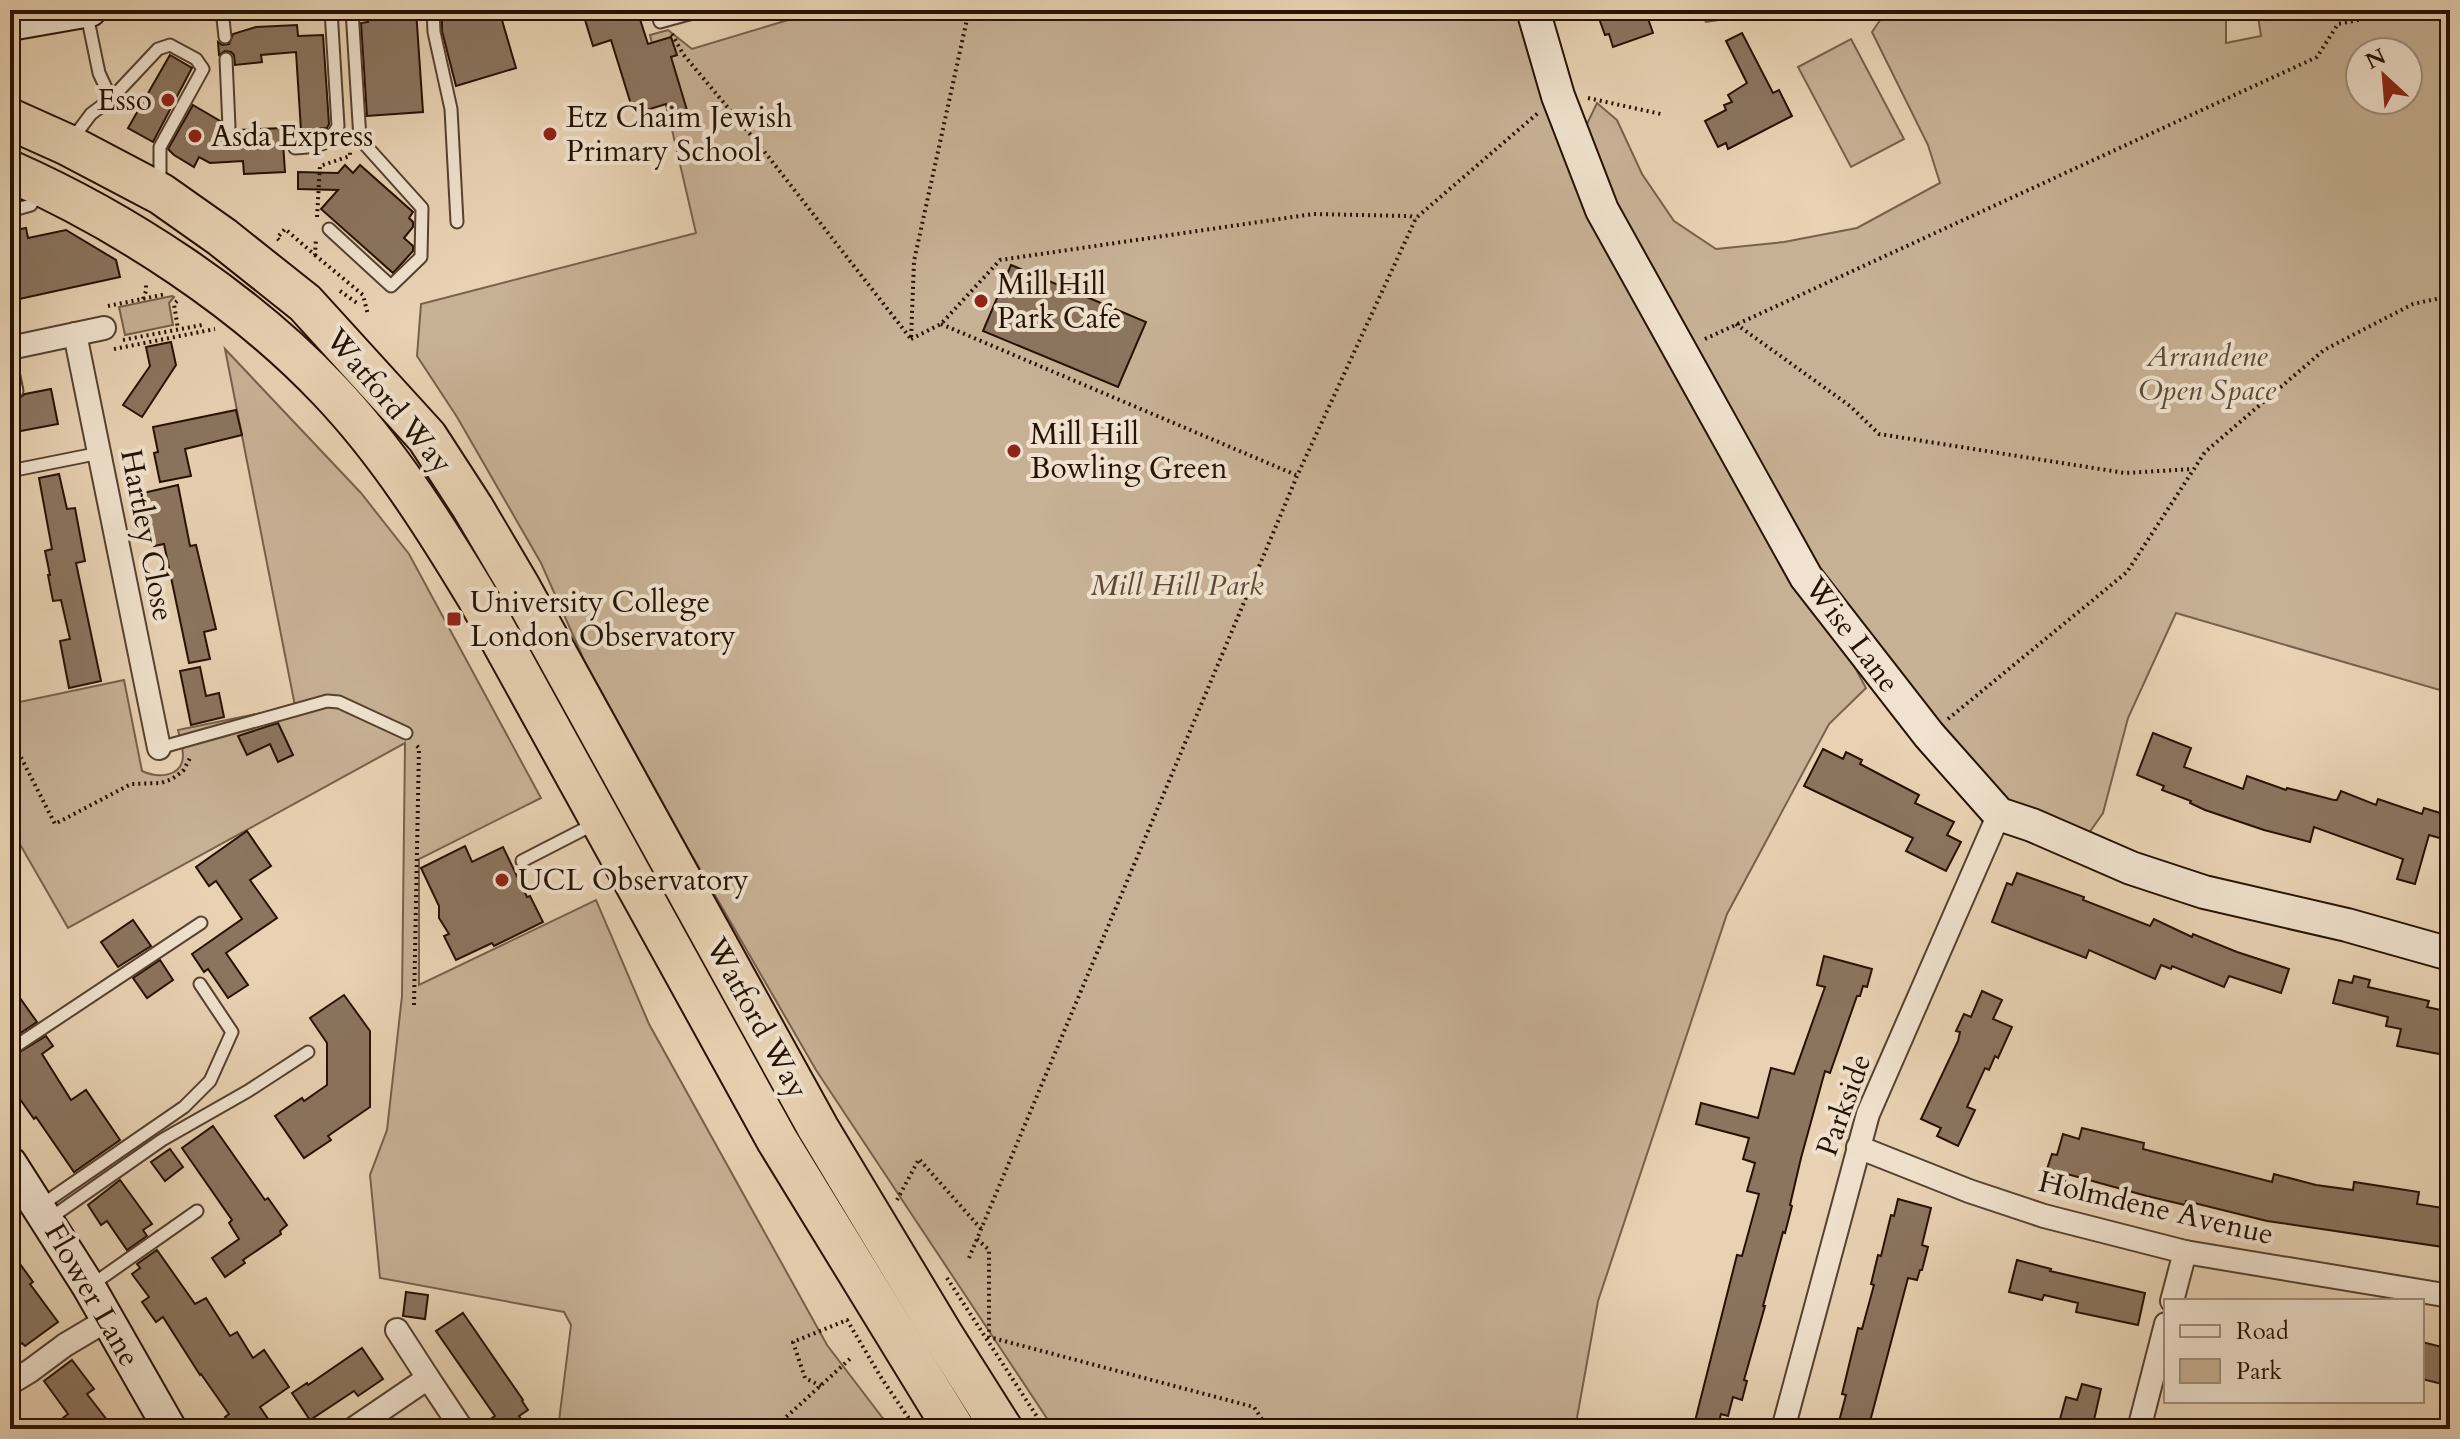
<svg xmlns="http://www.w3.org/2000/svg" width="2460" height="1439" viewBox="0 0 2460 1439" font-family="Cardo,serif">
<rect width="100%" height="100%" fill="#e8d2b3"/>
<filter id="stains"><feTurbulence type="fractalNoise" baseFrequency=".0025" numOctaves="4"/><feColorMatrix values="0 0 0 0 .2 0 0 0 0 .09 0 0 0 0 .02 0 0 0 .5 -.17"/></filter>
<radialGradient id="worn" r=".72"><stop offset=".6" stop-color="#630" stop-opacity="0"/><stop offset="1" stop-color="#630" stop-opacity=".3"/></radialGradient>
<g fill="#c7b195" stroke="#76614c" stroke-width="2" fill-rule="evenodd">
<path d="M821,10H1525L1623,219L1595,156L1586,126L1597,103L1617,120L1642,174L1674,221L1716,249L1784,242L1857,228L1940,183L1928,145L1872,32L1887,10C1904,10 1910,13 1925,17C1947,22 1983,17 2003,10H2226V43L2261,36L2257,10H2450V693L2176,613L2128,718L2103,813L2077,850L1992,816L1807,578L1866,688L1829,724L1727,914L1598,1301L1575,1429H1054L816,1070L686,845L584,660L541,563L457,417L417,356L421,304L696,233L650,35L668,30L692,49ZM2360,52H2408V100H2360Z"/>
<polygon points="1697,10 1787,10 1706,22"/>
<polygon points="1851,39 1904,139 1851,167 1798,67"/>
<polygon points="172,296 174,297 169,303 173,325 125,335 119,307"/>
<path d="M225,349L361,493L409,554L541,798L419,859V985L596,900L649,1024L827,1345L891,1429H558L571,1325L564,1312L380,1278L370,1175L387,1130L402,996L405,743L68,928L10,827V704L124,680L142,771C157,778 182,778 183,756C183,748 180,738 178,730L295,706Z"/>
</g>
<g fill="#8b755f" stroke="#261104" stroke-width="2">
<polygon points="364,10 416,10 423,112 367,116 361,23 368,22"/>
<polygon points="442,10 499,10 516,68 456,86 442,31"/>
<polygon points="582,10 637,10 648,44 671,37 677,55 671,57 687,110 669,116 666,104 634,114 611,40 593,46"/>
<polygon points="1596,10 1645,10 1653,33 1613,47 1609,34 1605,35"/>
<polygon points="297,25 298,36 323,35 329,124 327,128 301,130 296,52 261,55 262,62 235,65 234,55 231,52 225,51 219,55 218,42 222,45 229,44 233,34 256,27"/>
<polygon points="1742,33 1773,93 1779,90 1792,116 1728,149 1726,143 1718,147 1705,121 1726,110 1724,105 1732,102 1728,95 1747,83 1726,41"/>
<polygon points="170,55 192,68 153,142 128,128"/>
<polygon points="193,105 220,121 222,131 226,135 233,134 237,130 282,128 285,172 244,174 243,161 210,163 199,157 194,167 174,155 168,149"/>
<polygon points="345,165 353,173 360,165 413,212 409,218 413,222 413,227 404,238 413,246 413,251 393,273 321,209 338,190 298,189 298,172 338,173"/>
<polygon points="26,228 28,238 66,230 116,260 120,277 10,301 10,231"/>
<polygon points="1011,265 1146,322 1118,387 983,331"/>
<polygon points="171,342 176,365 142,417 123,405 150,366 146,347"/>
<polygon points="51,389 58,424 10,433 10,397 18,399 25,394"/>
<polygon points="236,410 242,435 185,449 191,476 160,482 154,453 158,452 153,427"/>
<polygon points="59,474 67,509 75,508 85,561 76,563 101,681 69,688 60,641 70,639 61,600 53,601 48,575 50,575 45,551 52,549 39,478"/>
<polygon points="178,485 190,546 196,545 216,629 204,632 210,659 189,663 164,544 154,546 143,493"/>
<polygon points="200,667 206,696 219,693 224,717 191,725 180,671"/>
<polygon points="278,723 293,755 278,762 270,744 247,755 238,736"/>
<polygon points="2153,733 2191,748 2184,767 2243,789 2247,776 2286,790 2287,788 2334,800 2337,800 2341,791 2376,805 2378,799 2422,814 2424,808 2450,816 2450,841 2429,835 2415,884 2397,879 2403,859 2314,827 2310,842 2264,830 2205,810 2190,803 2191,801 2162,790 2164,786 2137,775"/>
<polygon points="1823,749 1843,759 1846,752 1862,760 1860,764 1919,795 1915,803 1954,822 1947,835 1961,842 1946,871 1906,851 1913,838 1804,786"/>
<polygon points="247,831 271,866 250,880 277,918 226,953 248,985 228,998 208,969 204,972 192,954 242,919 216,881 209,886 196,867"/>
<polygon points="465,846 472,862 503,847 527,897 530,896 543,922 494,946 492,943 456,960 444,936 449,934 439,918 439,906 421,868"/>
<polygon points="2017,873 2084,897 2083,900 2150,926 2154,919 2192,937 2193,934 2237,952 2289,969 2281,993 2229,976 2224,987 2172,966 2171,969 2161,965 2155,979 2089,950 2086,958 1992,922 2007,883 2012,885"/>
<polygon points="133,920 151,946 118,967 101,942"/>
<polygon points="1824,956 1872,969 1867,987 1863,986 1860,996 1857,996 1830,1073 1825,1071 1801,1158 1790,1205 1792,1206 1785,1233 1783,1232 1763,1306 1765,1306 1744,1380 1747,1381 1742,1400 1733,1397 1728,1416 1721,1414 1717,1429 1693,1429 1737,1255 1742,1256 1759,1194 1747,1191 1755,1163 1743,1159 1749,1138 1696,1124 1701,1103 1758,1118 1771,1068 1794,1074 1825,987 1817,985"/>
<polygon points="160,960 173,980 147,998 133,978"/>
<polygon points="2354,976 2370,980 2368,987 2429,1001 2427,1007 2450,1012 2450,1056 2397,1046 2401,1029 2386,1026 2388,1017 2333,1003 2339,980 2352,983"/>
<polygon points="10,984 37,1022 10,1040"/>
<polygon points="1982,991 2002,1000 1993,1019 2012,1027 1998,1058 1995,1056 1989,1070 1985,1068 1967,1107 1975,1110 1958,1146 1937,1136 1941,1128 1921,1119 1958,1041 1960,1032 1956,1031 1964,1014 1971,1017"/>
<polygon points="344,995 370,1031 370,1107 328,1136 331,1140 304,1158 275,1116 302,1098 304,1101 327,1085 327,1043 310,1018"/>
<polygon points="46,1036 53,1046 42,1054 71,1100 86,1090 120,1140 74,1172 36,1117 34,1119 10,1085 10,1058"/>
<polygon points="213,1126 265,1200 268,1198 287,1225 280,1231 281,1234 243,1260 245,1263 225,1277 212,1258 239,1239 229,1223 232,1220 182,1148"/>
<polygon points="2082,1128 2144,1143 2143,1149 2272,1182 2274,1174 2316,1185 2353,1190 2354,1182 2419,1192 2417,1204 2450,1209 2450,1248 2267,1221 2186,1201 2185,1205 2147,1196 2067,1174 2065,1181 2045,1175 2052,1154 2057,1155 2063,1134 2079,1139"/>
<polygon points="170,1149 183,1167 165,1181 151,1162"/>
<polygon points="120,1180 152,1224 143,1230 147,1236 127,1250 107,1221 101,1225 88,1205"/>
<polygon points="1898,1199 1931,1208 1922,1245 1928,1247 1922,1270 1920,1270 1917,1280 1908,1278 1868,1429 1837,1429 1846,1395 1842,1394 1858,1328 1862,1329 1874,1285 1871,1284 1878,1255 1881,1256 1891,1215 1894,1216"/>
<polygon points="10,1250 33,1282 30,1284 58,1322 25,1346 22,1343 10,1352"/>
<polygon points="157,1250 195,1304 206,1298 230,1336 237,1332 253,1358 264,1350 289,1387 260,1407 275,1429 234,1429 225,1417 229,1414 201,1374 200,1375 163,1317 156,1322 142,1302 149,1297 132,1274 140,1268 137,1264"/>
<polygon points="2017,1260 2051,1269 2050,1271 2145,1293 2138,1325 2076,1312 2078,1303 2044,1295 2042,1300 2009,1292"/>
<polygon points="406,1292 428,1295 425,1319 403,1316"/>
<polygon points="463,1313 523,1400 522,1401 528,1410 519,1416 527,1429 500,1429 492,1418 495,1416 436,1331"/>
<polygon points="2422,1342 2450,1349 2450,1386 2422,1379"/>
<polygon points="362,1348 383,1379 358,1396 354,1391 310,1420 292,1393 307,1383 308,1385"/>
<polygon points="72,1360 94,1389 87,1394 114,1429 71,1429 63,1418 68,1414 44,1381"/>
<polygon points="2082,1384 2101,1389 2092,1429 2061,1429 2063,1420 2060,1419 2066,1397 2077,1400"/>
</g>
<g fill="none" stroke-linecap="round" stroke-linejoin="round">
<defs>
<g id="lane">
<polyline points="222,10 225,37"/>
<polyline points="433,10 434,32 451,109 457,222"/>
<polyline points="656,10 660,22 704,10"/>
<polyline points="87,15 99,73 111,99"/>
<polyline points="226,59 229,127"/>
<polyline points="73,138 91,114 111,99 158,49 170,45 196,59 203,69 160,147 160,182"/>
<path d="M295,148C317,146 327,148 338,126L331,10"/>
<polyline points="10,211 31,205 38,192"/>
<polyline points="329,229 391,286 421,257 422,208 360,139 352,10"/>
<polyline points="10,357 17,391"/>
<polyline points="10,471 100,453"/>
<polyline points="159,748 327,701 339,702 406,733"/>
<polyline points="522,861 596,823"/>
<polyline points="10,1050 201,923"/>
<polyline points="40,1206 184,1107 210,1081 232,1032 200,984"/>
<polyline points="49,1219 162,1140 248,1091 308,1052"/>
<polyline points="93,1284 197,1211"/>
</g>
<g id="street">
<polyline points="75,334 159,748"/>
<polyline points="10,348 104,328"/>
<polyline points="1858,1147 1969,1191 2044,1216 2185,1252 2450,1296"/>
<polyline points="2172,1301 2185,1252"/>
<polyline points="397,1330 428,1378"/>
<polyline points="10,1383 30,1371 65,1345 107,1320"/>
<polyline points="353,1429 428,1378 462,1429"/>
<polyline points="1783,1429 1868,1114 1999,814"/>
<polyline points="2139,1429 2166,1324"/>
</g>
<g id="secondary">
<polyline points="1533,10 1558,96 1602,210 1806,577 1929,735 1999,814 2032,825 2131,868 2204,892 2347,925 2450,954"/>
<polyline points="10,24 90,10"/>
<polyline points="10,1163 89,1287 170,1429"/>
</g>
<g id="highway">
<polyline points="10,119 68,145 161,194 222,237 305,303 427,437 473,508 519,586 818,1128 942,1334 1002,1429"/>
<path d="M10,171C123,221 244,300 329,390C388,452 434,525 478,598L777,1140L954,1429"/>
</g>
</defs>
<use href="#lane" stroke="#564130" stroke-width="15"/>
<use href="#street" stroke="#564130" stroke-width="26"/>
<use href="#secondary" stroke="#261104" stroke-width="36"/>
<use href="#highway" stroke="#261104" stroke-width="44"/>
<g stroke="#261104" stroke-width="4" stroke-dasharray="2 4" stroke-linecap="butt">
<polyline points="672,34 683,54 760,146 911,339 914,261 969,10"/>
<polyline points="1588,98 1661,114"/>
<polyline points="317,217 320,166 350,156 350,152"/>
<polyline points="279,240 277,238 285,229 315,255 316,238"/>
<polyline points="315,255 363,295 368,315"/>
<polyline points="340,291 357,303"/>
<polyline points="143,299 146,291 146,282"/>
<polyline points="177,301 174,304 178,329"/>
<polyline points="108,306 166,294"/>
<polyline points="941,324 1296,475"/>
<polyline points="1736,324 1850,406 1879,434 2125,473 2193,469"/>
<polyline points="911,339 941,324 1000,260 1313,214 1410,216 1416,218"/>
<polyline points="1705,339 2317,57 2338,24 2409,10"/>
<polyline points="123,340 202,325"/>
<polyline points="114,349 215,329"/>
<polyline points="1948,719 2127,572 2205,452 2324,350 2413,304 2450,296"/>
<polyline points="10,736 55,824 131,784 161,783 172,779 183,771 190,758"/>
<polyline points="414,1005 419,748 415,744"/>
<polyline points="897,1200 919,1159 982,1230"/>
<polyline points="977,1239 989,1250 989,1337 1254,1407 1263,1421 1261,1429"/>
<polyline points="969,1258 1297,476 1416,218 1538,113"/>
<polyline points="947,1278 1045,1429"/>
<polyline points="821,1386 805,1378 793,1342 847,1320 882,1379 910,1420"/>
<polyline points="773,1429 852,1357"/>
</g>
<use href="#lane" stroke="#f0e2ce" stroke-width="11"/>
<use href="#street" stroke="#f0e2ce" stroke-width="22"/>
<use href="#secondary" stroke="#f0e2ce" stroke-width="32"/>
<use href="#highway" stroke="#e8d2b3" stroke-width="40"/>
</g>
<g fill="#8f2418" stroke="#f0e2ce" stroke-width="3">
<circle cx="168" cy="100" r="8"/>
<circle cx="550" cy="134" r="8"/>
<circle cx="195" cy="136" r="8"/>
<circle cx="981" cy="301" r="8"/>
<circle cx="1014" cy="451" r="8"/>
<rect x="446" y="611" width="16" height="16" rx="4"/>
<circle cx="502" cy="880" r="8"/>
</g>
<g text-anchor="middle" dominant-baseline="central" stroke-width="8" stroke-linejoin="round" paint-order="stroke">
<g font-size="30" fill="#261104" stroke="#f0e2ce" text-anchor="start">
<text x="152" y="100" text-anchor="end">Esso</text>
<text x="566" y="117">Etz Chaim Jewish<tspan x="566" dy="34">Primary School</tspan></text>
<text x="211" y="136">Asda Express</text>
<text x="997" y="284">Mill Hill<tspan x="997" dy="34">Park Cafe</tspan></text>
<text x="1030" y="434">Mill Hill<tspan x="1030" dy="34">Bowling Green</tspan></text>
<text x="470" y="602">University College<tspan x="470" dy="34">London Observatory</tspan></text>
<text x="518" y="880">UCL Observatory</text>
</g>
<g font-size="30" font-style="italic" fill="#5e4937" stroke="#f0e2ce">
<text x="2207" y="356">Arrandene<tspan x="2207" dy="34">Open Space</tspan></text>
<text x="1177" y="585">Mill Hill Park</text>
</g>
<g font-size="30" fill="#261104" stroke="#f0e2ce">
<text transform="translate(389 401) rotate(50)">Watford Way</text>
<text transform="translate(147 535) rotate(79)">Hartley Close</text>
<text transform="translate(1852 635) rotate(53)">Wise Lane</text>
<text transform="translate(757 1018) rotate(61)">Watford Way</text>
<text transform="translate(1844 1105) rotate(-70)">Parkside</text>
<text transform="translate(2156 1208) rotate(13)">Holmdene Avenue</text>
<text transform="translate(92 1295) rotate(60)">Flower Lane</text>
</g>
</g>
<rect width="2460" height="1439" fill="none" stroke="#e8d2b3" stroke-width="40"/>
<rect x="12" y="12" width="2436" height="1415" fill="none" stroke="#261104" stroke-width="4"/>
<rect x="20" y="20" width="2420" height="1399" fill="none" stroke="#261104" stroke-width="2"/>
<rect x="2164" y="1299" width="260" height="104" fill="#f0e2ce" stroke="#9f8e7d" stroke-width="2"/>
<rect x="2180" y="1325" width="40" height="12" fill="#f0e2ce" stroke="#9f8e7d" stroke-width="2"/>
<text x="2236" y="1339" font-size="24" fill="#261104">Road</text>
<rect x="2180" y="1359" width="40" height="24" fill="#c7b195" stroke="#9f8e7d" stroke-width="2"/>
<text x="2236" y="1379" font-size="24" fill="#261104">Park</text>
<g transform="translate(2384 76) rotate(334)"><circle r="38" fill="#f0e2ce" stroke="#9f8e7d" stroke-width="2"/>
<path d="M0-6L14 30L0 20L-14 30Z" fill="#8f2418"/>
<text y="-12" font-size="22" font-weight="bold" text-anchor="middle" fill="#261104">N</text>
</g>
<rect width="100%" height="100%" filter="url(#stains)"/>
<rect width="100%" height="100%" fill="url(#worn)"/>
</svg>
